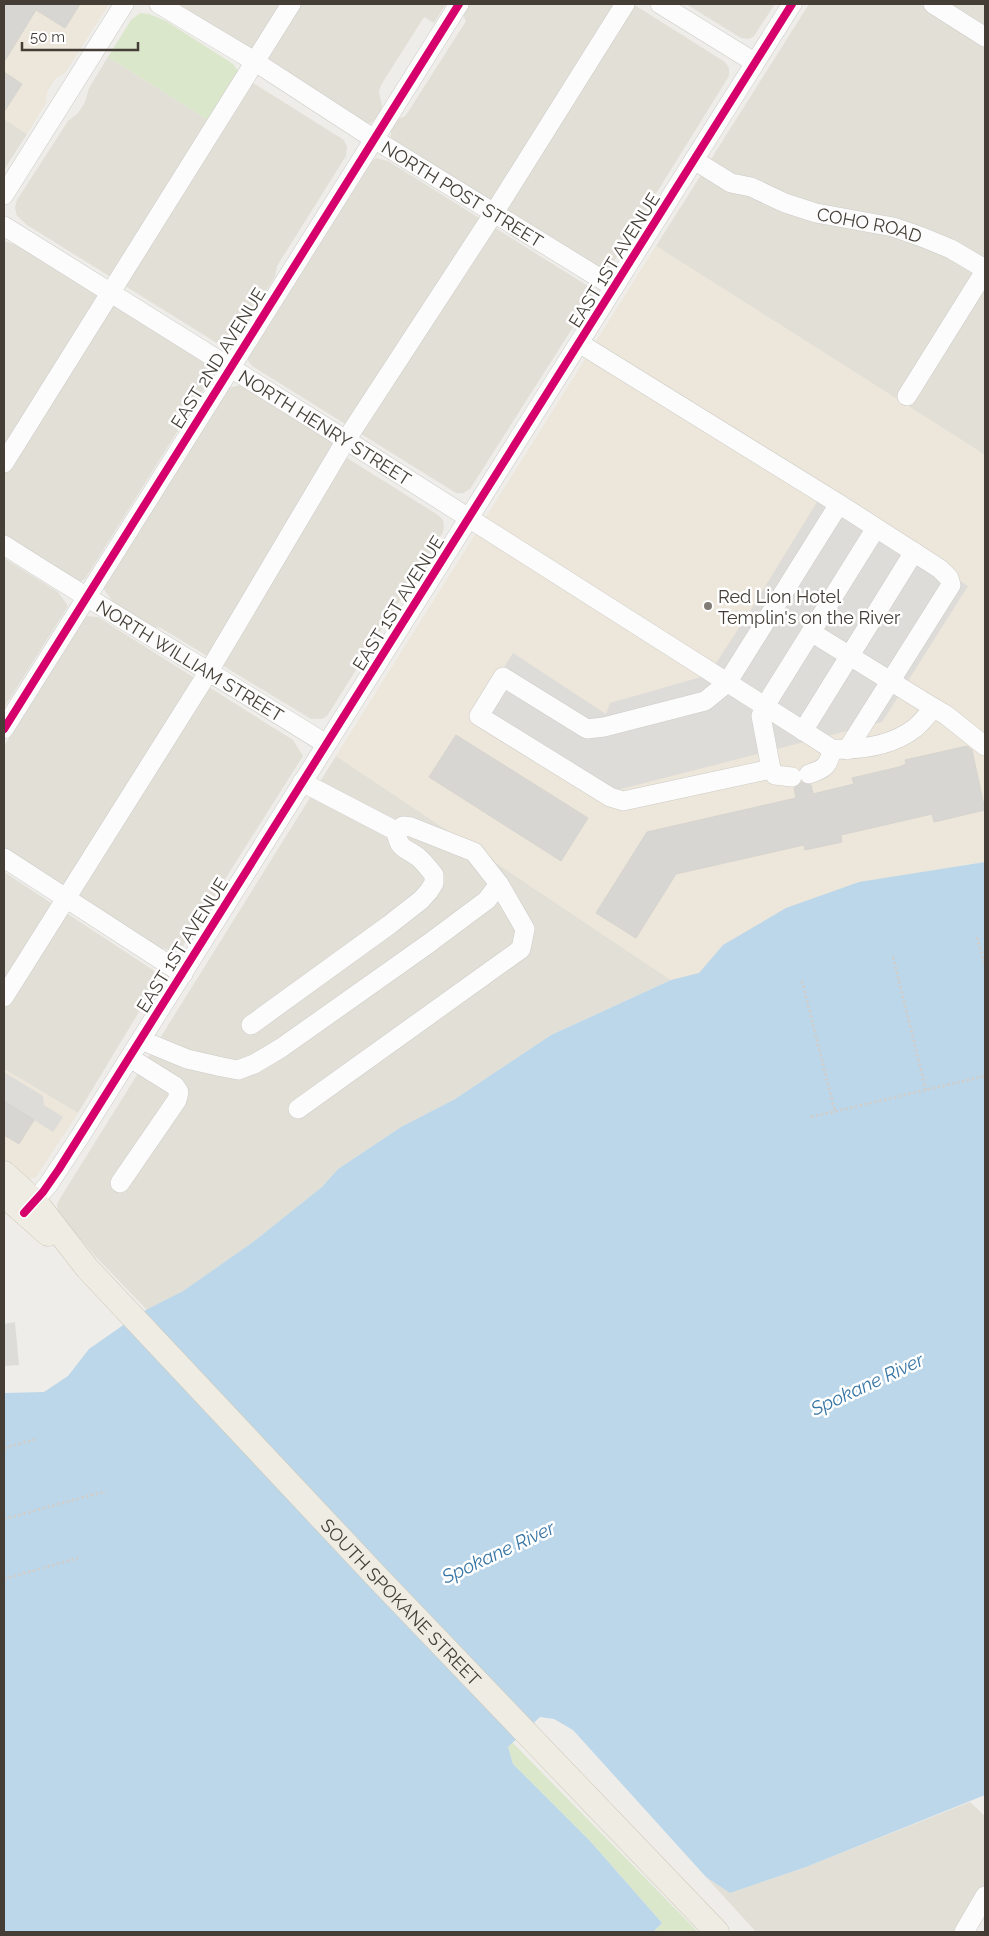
<svg xmlns="http://www.w3.org/2000/svg" width="989" height="1936" viewBox="0 0 989 1936" font-family="Raleway,sans-serif">
<rect width="100%" height="100%" fill="#eeede9"/>
<g fill="#e2dfd7">
<polygon points="179,4 446,4 434,23 424,17 381,85 379,92 382,106 381,112 377,118 371,123 364,124 340,105"/>
<polygon points="470,4 633,4 725,62 729,68 729,76 610,268 606,271 500,209 419,155 391,140 391,126 395,120 405,116 408,112 466,21 463,15"/>
<polygon points="686,4 775,4 754,36 749,39 741,38"/>
<polygon points="809,4 985,4 985,455 656,246"/>
<polygon points="108,57 213,123 242,76 344,140 347,147 346,156 277,266 275,277 233,343 220,345 27,225 17,216 15,208 17,200 68,121 78,113 85,102 89,88"/>
<polygon points="4,119 27,134 4,170"/>
<polygon points="376,158 388,161 588,286 592,291 593,296 470,489 463,493 456,493 252,366 248,361 248,357 368,164"/>
<polygon points="4,241 16,245 208,362 212,368 212,376 85,579 81,581 75,580 4,534"/>
<polygon points="241,385 331,441 333,447 344,456 438,515 443,520 444,526 443,532 327,716 322,719 311,719 161,628 149,626 116,606 103,588 228,388"/>
<polygon points="4,558 58,592 68,606 4,708"/>
<polygon points="85,616 98,617 293,740 303,756 181,949 172,951 158,947 4,847 4,746"/>
<polygon points="336,756 671,980 551,1035 455,1099 401,1127 338,1169 322,1187 253,1242 183,1291 147,1310 97,1258 58,1213 57,1205 59,1200"/>
<polygon points="4,872 153,970 158,975 157,982 78,1113 4,1069"/>
<polygon points="970,1802 985,1816 985,1885 957,1932 756,1932 706,1877 730,1893 806,1867"/>
</g>
<g fill="#ede6da">
<polygon points="4,4 109,4 65,73 56,78 47,92 46,103 27,134 4,119"/>
<polygon points="656,246 985,455 985,862 962,865 708,963 699,973 671,980 336,756"/>
<polygon points="4,1069 78,1113 36,1177 29,1179 25,1180 4,1168"/>
</g>
<g fill="#dbe7cb">
<polygon points="140,13 149,14 166,21 233,64 242,76 213,123 108,57 131,20"/>
<polygon points="513,1743 698,1932 653,1932 662,1923 590,1841 513,1764 508,1747"/>
</g>
<g fill="#dedcd9">
<polygon points="820,497 968,586 882,722 598,795 471,720 513,653 606,714 610,703 708,675 747,616"/>
<polygon points="4,1072 43,1096 44,1105 63,1117 53,1132 4,1101"/>
<polygon points="15,1322 19,1365 4,1366 4,1324"/>
</g>
<polygon fill="#bcd7e9" points="985,862 985,1795 806,1867 730,1893 706,1877 573,1730 554,1719 540,1717 508,1747 513,1764 590,1841 662,1923 653,1932 4,1932 4,1393 44,1392 68,1376 89,1349 142,1312 183,1291 253,1242 322,1187 338,1169 401,1127 455,1099 551,1035 671,980 699,973 723,945 786,908 859,882"/>
<g fill="#d8d6d2" stroke="#d6d4cf">
<polygon points="4,4 80,4 65,28 36,10 4,62"/>
<polygon points="4,72 22,84 4,112"/>
<polygon points="456,735 588,818 561,861 429,777"/>
<polygon points="967,746 972,750 985,810 934,822 932,814 841,835 842,842 805,850 804,845 676,874 636,938 596,913 647,832 796,798 794,788 802,782 811,785 813,794 854,784 852,778 899,767 906,764 905,760"/>
<polygon points="4,1101 34,1120 19,1144 4,1135"/>
</g>
<g fill="none" stroke-linecap="round" stroke-linejoin="round">
<defs>
<g id="minor">
<path id="s1" d="M159,4L254,61L374,139L614,287"/>
<polyline points="660,4 754,62"/>
<polyline points="933,4 985,37"/>
<path id="s2" d="M694,160L731,183L751,187L785,203L816,213L893,227L922,237L951,249L985,269"/>
<polyline points="4,195 124,4"/>
<path id="s3" d="M4,226L346,440L832,749C861,750 892,746 915,728C922,722 928,714 934,708L946,715L985,746"/>
<polyline points="579,343 839,504"/>
<polyline points="907,396 985,271"/>
<polyline points="4,463 291,4"/>
<path id="s4" d="M4,545C110,613 219,677 326,744"/>
<polyline points="811,632 934,708"/>
<polyline points="4,729 459,4"/>
<polyline points="803,731 914,552"/>
<polyline points="847,750 951,585 949,578 940,569 839,504 727,683 705,701 604,727 587,729 503,677 479,716 610,797 623,801 771,769 761,716 765,706 876,528"/>
<polyline points="771,769 775,775 792,777"/>
<path d="M809,774C825,769 829,765 832,749"/>
<polyline points="4,858 183,974"/>
<polyline points="4,997 209,671 346,440 494,213 625,4"/>
<path d="M251,1025L389,925L421,900L429,891L434,883V875C429,869 424,862 418,857C404,847 399,850 396,831"/>
<polyline points="141,1040 187,1059 222,1067 238,1070 254,1064 281,1048 428,944 487,900 499,884 474,852 411,827 403,826 396,831 302,782"/>
<polyline points="298,1109 521,949 525,929 499,884"/>
<polyline points="120,1183 177,1100 179,1092 175,1086 130,1058"/>
<polyline points="26,1210 48,1185 79,1138 792,4"/>
<polyline points="964,1932 985,1896"/>
</g>
<g id="major">
<path id="s5" d="M4,1173L35,1201L87,1268L377,1577L717,1932"/>
<polyline points="4,1195 48,1234"/>
</g>
</defs>
<use href="#minor" stroke="#cccbc7" stroke-width="20"/>
<use href="#major" stroke="#cfc9b8" stroke-width="25"/>
<g stroke="#d0cdca" stroke-width="2.5" stroke-dasharray="2.5 2.5" stroke-linecap="butt">
<polyline points="977,937 985,967"/>
<polyline points="893,957 926,1090"/>
<polyline points="802,981 835,1112"/>
<polyline points="811,1117 985,1076"/>
<polyline points="4,1448 36,1439"/>
<polyline points="4,1519 106,1491"/>
<polyline points="4,1579 78,1558"/>
</g>
<use href="#minor" stroke="#fcfcfc" stroke-width="19"/>
<use href="#major" stroke="#efece4" stroke-width="24"/>
<defs>
<g id="cycleway">
<polyline points="4,729 459,4"/>
<polyline points="24,1213 43,1192 59,1169 792,4"/>
</g>
</defs>
<use href="#cycleway" stroke="#fff" stroke-width="11"/>
<use href="#cycleway" stroke="#d6006c" stroke-width="8"/>
</g>
<circle fill="#807b75" stroke="#fff" stroke-width="2" cx="708" cy="606" r="5"/>
<g text-anchor="middle" dominant-baseline="central" stroke-width="5" stroke-linejoin="round" paint-order="stroke">
<g font-size="18" fill="#443e36" stroke="#fff">
<text stroke="none"><textPath href="#s1" startOffset="358">NORTH POST STREET</textPath></text>
<text stroke="none"><textPath href="#s2" startOffset="189">COHO ROAD</textPath></text>
<text transform="translate(614 260) rotate(-58)">EAST 1ST AVENUE</text>
<text transform="translate(218 358) rotate(-58)">EAST 2ND AVENUE</text>
<text stroke="none"><textPath href="#s3" startOffset="379">NORTH HENRY STREET</textPath></text>
<text transform="translate(398 603) rotate(-58)">EAST 1ST AVENUE</text>
<text stroke="none"><textPath href="#s4" startOffset="219">NORTH WILLIAM STREET</textPath></text>
<text transform="translate(182 945) rotate(-58)">EAST 1ST AVENUE</text>
<text stroke="none"><textPath href="#s5" startOffset="585">SOUTH SPOKANE STREET</textPath></text>
</g>
<g font-size="18" fill="#443e36" stroke="#fff" text-anchor="start">
<text x="718" y="596">Red Lion Hotel<tspan x="718" dy="21">Templin's on the River</tspan></text>
</g>
<g font-size="19" font-style="italic" fill="#3977a6" stroke="#fff">
<text transform="translate(867 1384) rotate(-25)">Spokane River</text>
<text transform="translate(498 1552) rotate(-25)">Spokane River</text>
</g>
</g>
<rect width="989" height="1936" fill="none" stroke="#443e36" stroke-width="10"/>
<path d="M22 42v8h116v-8" fill="none" stroke="#443e36" stroke-width="2.5"/>
<text x="30" y="42" font-size="15" fill="#443e36" stroke="#ffffff" stroke-width="4" paint-order="stroke">50 m</text>
</svg>
